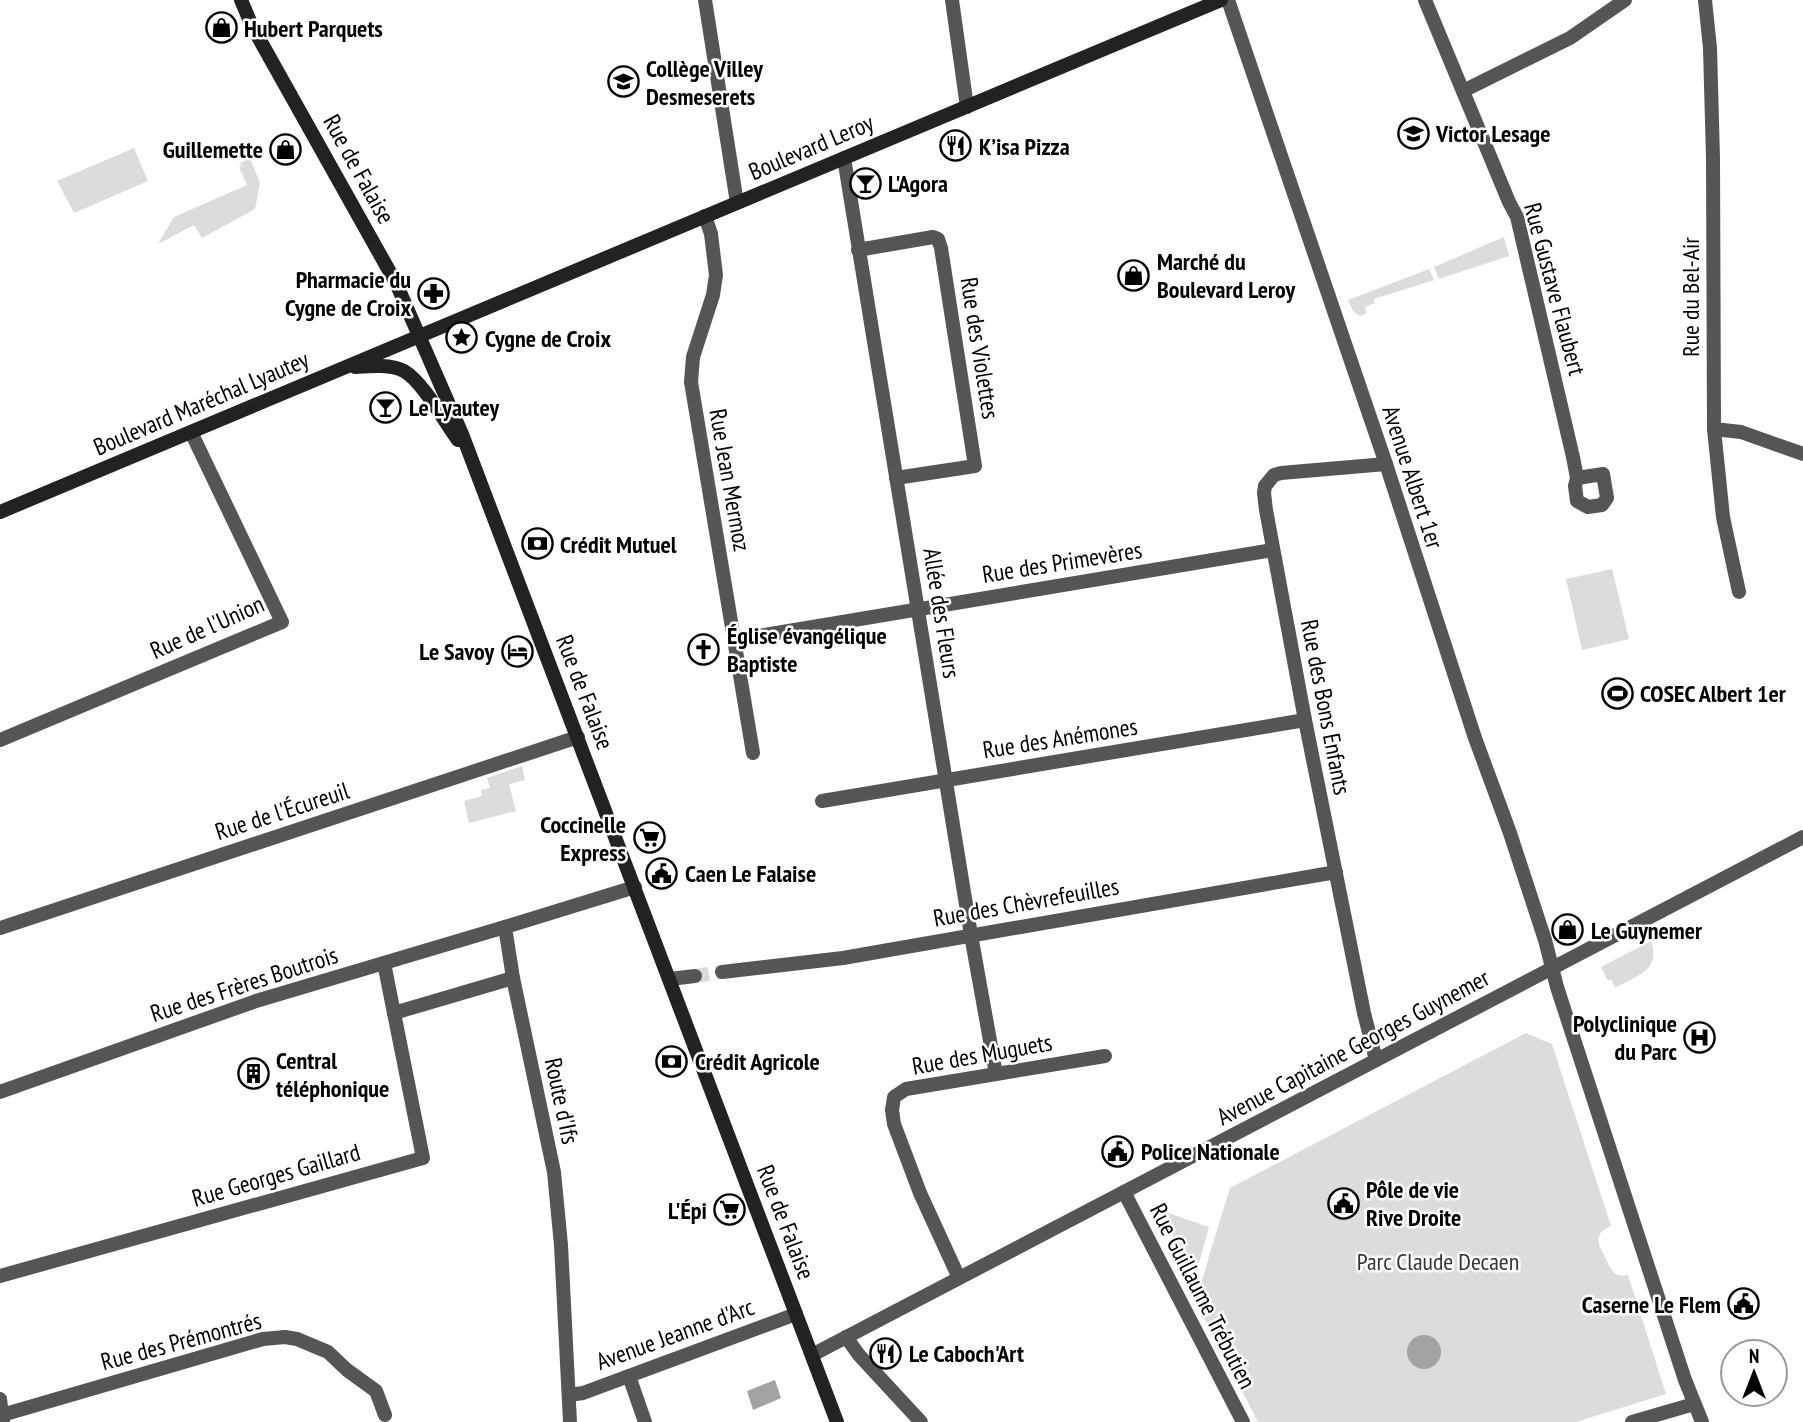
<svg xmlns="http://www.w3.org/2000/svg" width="1803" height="1422" viewBox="0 0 1803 1422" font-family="'PT Sans Narrow',sans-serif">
<rect width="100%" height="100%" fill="#fff"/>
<g fill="#dcdcdc">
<polygon points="134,148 148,181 74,213 57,181"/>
<polygon points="250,158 260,183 255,209 202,238 194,225 158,244 174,217 247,185 239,167 241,166 240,163"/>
<polygon points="1504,237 1509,256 1439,279 1434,267"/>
<polygon points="1429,269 1434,280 1374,299 1375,303 1365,307 1367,313 1360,316 1353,311 1348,300"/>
<polygon points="1612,569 1629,639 1582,650 1566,579"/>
<polygon points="522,766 525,780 509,784 516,811 469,823 464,801 482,796 481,790 490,788 487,778"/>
<path d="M1651,941C1662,971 1635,976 1615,988L1611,979L1608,981L1601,967Z"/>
<path d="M1526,1033L1552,1044L1611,1226C1592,1234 1598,1244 1606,1259C1608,1264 1611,1271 1616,1274C1620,1276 1624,1275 1628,1275L1666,1394L1576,1422H1258L1196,1303L1209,1256L1230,1188Z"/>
<polygon points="1168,1213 1209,1227 1196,1273 1192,1274 1164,1216"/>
</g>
<g fill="#a3a3a3">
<circle cx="1424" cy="1352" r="17"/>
<polygon points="775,1380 781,1398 753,1410 747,1391"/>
</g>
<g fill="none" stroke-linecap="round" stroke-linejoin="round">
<polyline stroke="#d9d9d9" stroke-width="14" stroke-dasharray="14 7" stroke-linecap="butt" points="695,976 722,972"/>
<g stroke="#555" stroke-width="14">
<polyline points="705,0 737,203"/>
<polyline points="952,0 967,107"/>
<polyline points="1425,0 1509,202 1517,217 1573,457 1577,478 1575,486 1577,501 1588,507 1602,505 1607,498 1603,474 1577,478"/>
<polyline points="1705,0 1710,48 1713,158 1714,429 1723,517 1739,592"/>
<polyline points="1463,91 1570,38 1625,0"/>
<polyline points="844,158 971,935 996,1074"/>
<polyline points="705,216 711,234 716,275 713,295 693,357 691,382 753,753"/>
<polyline points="858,250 933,237 938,239 941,248 975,466 896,478"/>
<polyline points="1714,429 1741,432 1803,454"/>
<polyline points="734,640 1273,550"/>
<polyline points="0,740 282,622 191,432"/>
<polyline points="822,801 1305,720"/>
<polyline points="0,928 578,737"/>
<polyline points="722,972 843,958 1336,872"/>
<polyline points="670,979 695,976"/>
<polyline points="394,1013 513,978"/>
<polyline points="1376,1060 1364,1013 1305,720 1266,510 1264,493 1265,486 1274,475 1281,473 1386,464"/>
<polyline points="0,1092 256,1001 505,927"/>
<polyline points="0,1276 423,1158 384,963"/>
<polyline points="959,1278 920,1193 894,1124 892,1110 894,1097 906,1089 1105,1056"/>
<polyline points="629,1376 645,1422"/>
<polyline points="569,1395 583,1393 796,1314"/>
<polyline points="2,1415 263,1339 285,1337 297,1339 328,1352 347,1370 376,1391 385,1415"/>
<polyline points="1632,1422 1694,1404"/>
</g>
<g stroke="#555" stroke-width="14">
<polyline points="1228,0 1386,464 1475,738 1510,833 1545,940 1557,987 1639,1239 1685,1380 1702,1422"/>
<polyline points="1124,1192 1243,1422"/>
<polyline points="846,1337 859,1355 921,1422"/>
<polyline points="812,1355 1803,837"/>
<polyline points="0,1399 3,1422"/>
<polyline points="570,1422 561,1245 554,1172 513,978 505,927 635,887"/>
</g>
<g stroke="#222" stroke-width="14">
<polyline points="241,0 252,26 396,283 462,434 837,1422"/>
<path d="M355,367C370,366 390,364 404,371C423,382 444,421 458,440"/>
<polyline points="0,512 1221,0"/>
</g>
</g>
<defs>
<symbol id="shop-ring" viewBox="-11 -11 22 22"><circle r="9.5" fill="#fff" stroke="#000" stroke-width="1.5"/><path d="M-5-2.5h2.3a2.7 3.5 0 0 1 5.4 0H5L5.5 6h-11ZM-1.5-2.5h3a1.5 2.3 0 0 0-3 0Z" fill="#000"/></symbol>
<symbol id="school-ring" viewBox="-11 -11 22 22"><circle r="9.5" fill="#fff" stroke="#000" stroke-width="1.5"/><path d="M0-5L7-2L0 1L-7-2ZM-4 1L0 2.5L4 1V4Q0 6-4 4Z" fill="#000"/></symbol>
<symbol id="restaurant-ring" viewBox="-11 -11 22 22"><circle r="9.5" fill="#fff" stroke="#000" stroke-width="1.5"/><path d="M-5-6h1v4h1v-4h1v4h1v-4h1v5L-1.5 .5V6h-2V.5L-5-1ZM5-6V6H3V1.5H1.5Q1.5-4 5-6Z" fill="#000"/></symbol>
<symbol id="bar-ring" viewBox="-11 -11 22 22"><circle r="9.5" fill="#fff" stroke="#000" stroke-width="1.5"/><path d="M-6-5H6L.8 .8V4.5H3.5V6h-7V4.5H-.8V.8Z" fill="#000"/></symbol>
<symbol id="pharmacy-ring" viewBox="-11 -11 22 22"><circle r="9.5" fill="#fff" stroke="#000" stroke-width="1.5"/><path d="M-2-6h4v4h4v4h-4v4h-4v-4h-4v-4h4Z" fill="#000"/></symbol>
<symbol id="sight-ring" viewBox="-11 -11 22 22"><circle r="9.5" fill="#fff" stroke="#000" stroke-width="1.5"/><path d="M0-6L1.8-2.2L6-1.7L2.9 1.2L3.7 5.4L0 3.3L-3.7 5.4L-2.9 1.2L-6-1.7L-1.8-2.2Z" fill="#000"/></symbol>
<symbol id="bank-ring" viewBox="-11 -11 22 22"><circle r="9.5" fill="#fff" stroke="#000" stroke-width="1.5"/><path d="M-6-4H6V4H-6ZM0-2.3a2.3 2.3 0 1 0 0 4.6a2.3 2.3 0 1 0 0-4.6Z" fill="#000"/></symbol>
<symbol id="church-ring" viewBox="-11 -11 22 22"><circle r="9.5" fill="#fff" stroke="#000" stroke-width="1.5"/><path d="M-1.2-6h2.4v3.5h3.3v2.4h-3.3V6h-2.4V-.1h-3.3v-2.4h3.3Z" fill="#000"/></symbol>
<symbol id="hotel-ring" viewBox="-11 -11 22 22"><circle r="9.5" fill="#fff" stroke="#000" stroke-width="1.5"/><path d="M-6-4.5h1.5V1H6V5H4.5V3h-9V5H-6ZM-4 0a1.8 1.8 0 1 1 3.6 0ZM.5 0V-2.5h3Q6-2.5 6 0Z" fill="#000"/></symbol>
<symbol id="stadium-ring" viewBox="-11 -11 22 22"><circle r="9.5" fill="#fff" stroke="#000" stroke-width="1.5"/><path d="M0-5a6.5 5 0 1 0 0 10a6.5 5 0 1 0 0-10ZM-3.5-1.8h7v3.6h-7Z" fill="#000"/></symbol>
<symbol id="supermarket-ring" viewBox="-11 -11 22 22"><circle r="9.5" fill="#fff" stroke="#000" stroke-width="1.5"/><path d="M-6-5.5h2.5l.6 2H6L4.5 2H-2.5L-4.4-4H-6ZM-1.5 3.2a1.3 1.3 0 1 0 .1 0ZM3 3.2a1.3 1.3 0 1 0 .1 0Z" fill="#000"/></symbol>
<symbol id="civic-ring" viewBox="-11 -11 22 22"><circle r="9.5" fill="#fff" stroke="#000" stroke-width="1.5"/><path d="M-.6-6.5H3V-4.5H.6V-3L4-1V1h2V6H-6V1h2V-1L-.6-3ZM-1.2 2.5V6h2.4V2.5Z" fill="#000"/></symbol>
<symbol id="hospital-ring" viewBox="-11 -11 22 22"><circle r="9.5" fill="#fff" stroke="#000" stroke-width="1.5"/><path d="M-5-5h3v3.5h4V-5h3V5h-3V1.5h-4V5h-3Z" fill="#000"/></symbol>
<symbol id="building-ring" viewBox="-11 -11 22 22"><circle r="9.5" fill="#fff" stroke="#000" stroke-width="1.5"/><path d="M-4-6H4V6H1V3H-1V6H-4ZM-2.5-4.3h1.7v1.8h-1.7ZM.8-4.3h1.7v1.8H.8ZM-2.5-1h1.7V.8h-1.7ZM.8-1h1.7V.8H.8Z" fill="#000"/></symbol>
</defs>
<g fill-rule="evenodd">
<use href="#shop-ring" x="204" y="10" width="35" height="35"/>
<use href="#school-ring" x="606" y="64" width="35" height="35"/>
<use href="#school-ring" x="1396" y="116" width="35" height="35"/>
<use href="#restaurant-ring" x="938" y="128" width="35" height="35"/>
<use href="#shop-ring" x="268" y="132" width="35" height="35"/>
<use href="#bar-ring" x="848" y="166" width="35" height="35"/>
<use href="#shop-ring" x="1116" y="258" width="35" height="35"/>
<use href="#pharmacy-ring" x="416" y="276" width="35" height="35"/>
<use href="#sight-ring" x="444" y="320" width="35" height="35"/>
<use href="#bar-ring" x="368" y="390" width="35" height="35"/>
<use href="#bank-ring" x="520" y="526" width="35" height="35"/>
<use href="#church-ring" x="686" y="632" width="35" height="35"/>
<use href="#hotel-ring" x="500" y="634" width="35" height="35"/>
<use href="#stadium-ring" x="1600" y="676" width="35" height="35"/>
<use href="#supermarket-ring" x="632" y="820" width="35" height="35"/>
<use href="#civic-ring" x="644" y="856" width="35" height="35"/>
<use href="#shop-ring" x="1550" y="912" width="35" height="35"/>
<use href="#hospital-ring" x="1682" y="1020" width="35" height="35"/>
<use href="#bank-ring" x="654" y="1044" width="35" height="35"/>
<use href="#building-ring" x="236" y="1056" width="35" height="35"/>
<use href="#civic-ring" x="1100" y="1134" width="35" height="35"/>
<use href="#civic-ring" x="1326" y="1186" width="35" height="35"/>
<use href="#supermarket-ring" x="712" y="1192" width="35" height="35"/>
<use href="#civic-ring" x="1726" y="1286" width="35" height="35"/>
<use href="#restaurant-ring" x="868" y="1336" width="35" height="35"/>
</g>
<g text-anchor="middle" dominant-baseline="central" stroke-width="5" stroke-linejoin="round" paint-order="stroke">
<g font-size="24" font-weight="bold" fill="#000" stroke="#fff" text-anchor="start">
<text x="244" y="28">Hubert Parquets</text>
<text x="646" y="68">Collège Villey<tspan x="646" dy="28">Desmeserets</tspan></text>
<text x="1436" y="133">Victor Lesage</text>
<text x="979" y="146">K’isa Pizza</text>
<text x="263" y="149" text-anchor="end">Guillemette</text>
<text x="888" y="183">L'Agora</text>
<text x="1157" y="261">Marché du<tspan x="1157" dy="28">Boulevard Leroy</tspan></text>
<text x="411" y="279" text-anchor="end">Pharmacie du<tspan x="411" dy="28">Cygne de Croix</tspan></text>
<text x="485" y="338">Cygne de Croix</text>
<text x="409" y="407">Le Lyautey</text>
<text x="560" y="544">Crédit Mutuel</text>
<text x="727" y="635">Église évangélique<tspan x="727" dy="28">Baptiste</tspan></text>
<text x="494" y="651" text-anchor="end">Le Savoy</text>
<text x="1640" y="693">COSEC Albert 1er</text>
<text x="626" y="824" text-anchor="end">Coccinelle<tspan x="626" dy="28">Express</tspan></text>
<text x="685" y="873">Caen Le Falaise</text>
<text x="1591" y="930">Le Guynemer</text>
<text x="1677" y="1023" text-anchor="end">Polyclinique<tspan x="1677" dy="28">du Parc</tspan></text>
<text x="276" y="1060">Central<tspan x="276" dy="28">téléphonique</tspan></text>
<text x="695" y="1061">Crédit Agricole</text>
<text x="1141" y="1151">Police Nationale</text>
<text x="1366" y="1189">Pôle de vie<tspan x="1366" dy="28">Rive Droite</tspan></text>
<text x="707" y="1210" text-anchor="end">L'Épi</text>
<text x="1721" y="1304" text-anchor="end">Caserne Le Flem</text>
<text x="909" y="1353">Le Caboch'Art</text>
</g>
<g font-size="24" fill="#000" stroke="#fff">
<text transform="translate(811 147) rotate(-23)">Boulevard Leroy</text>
<text transform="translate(359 169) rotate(61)">Rue de Falaise</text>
<text transform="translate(1555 289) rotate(75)">Rue Gustave Flaubert</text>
<text transform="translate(1690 297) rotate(-90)">Rue du Bel-Air</text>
<text transform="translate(980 348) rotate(81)">Rue des Violettes</text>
<text transform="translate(201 403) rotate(-23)">Boulevard Maréchal Lyautey</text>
<text transform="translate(1413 477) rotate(72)">Avenue Albert 1er</text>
<text transform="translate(730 480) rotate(80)">Rue Jean Mermoz</text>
<text transform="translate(1062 562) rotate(-9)">Rue des Primevères</text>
<text transform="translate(942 613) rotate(81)">Allée des Fleurs</text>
<text transform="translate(207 627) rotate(-24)">Rue de l'Union</text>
<text transform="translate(585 692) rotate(69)">Rue de Falaise</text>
<text transform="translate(1326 707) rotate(79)">Rue des Bons Enfants</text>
<text transform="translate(1060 738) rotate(-9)">Rue des Anémones</text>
<text transform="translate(282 811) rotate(-18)">Rue de l'Écureuil</text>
<text transform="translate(1026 902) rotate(-10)">Rue des Chèvrefeuilles</text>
<text transform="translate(244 984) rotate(-18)">Rue des Frères Boutrois</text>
<text transform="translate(1353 1047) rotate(-28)">Avenue Capitaine Georges Guynemer</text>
<text transform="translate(982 1054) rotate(-10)">Rue des Muguets</text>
<text transform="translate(562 1101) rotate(78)">Route d'Ifs</text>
<text transform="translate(276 1175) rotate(-16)">Rue Georges Gaillard</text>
<text transform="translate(786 1222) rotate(69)">Rue de Falaise</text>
<text transform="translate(1203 1296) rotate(63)">Rue Guillaume Trébutien</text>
<text transform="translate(675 1334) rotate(-20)">Avenue Jeanne d'Arc</text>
<text transform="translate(181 1341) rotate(-15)">Rue des Prémontrés</text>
</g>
<g font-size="24" fill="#333" stroke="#fff">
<text x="1438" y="1261">Parc Claude Decaen</text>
</g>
</g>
<g transform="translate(1754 1373)"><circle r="33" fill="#ffffff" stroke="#999999" stroke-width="2"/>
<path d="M0-5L12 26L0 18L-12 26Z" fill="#000000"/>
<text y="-10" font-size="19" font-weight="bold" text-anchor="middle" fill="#000000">N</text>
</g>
</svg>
